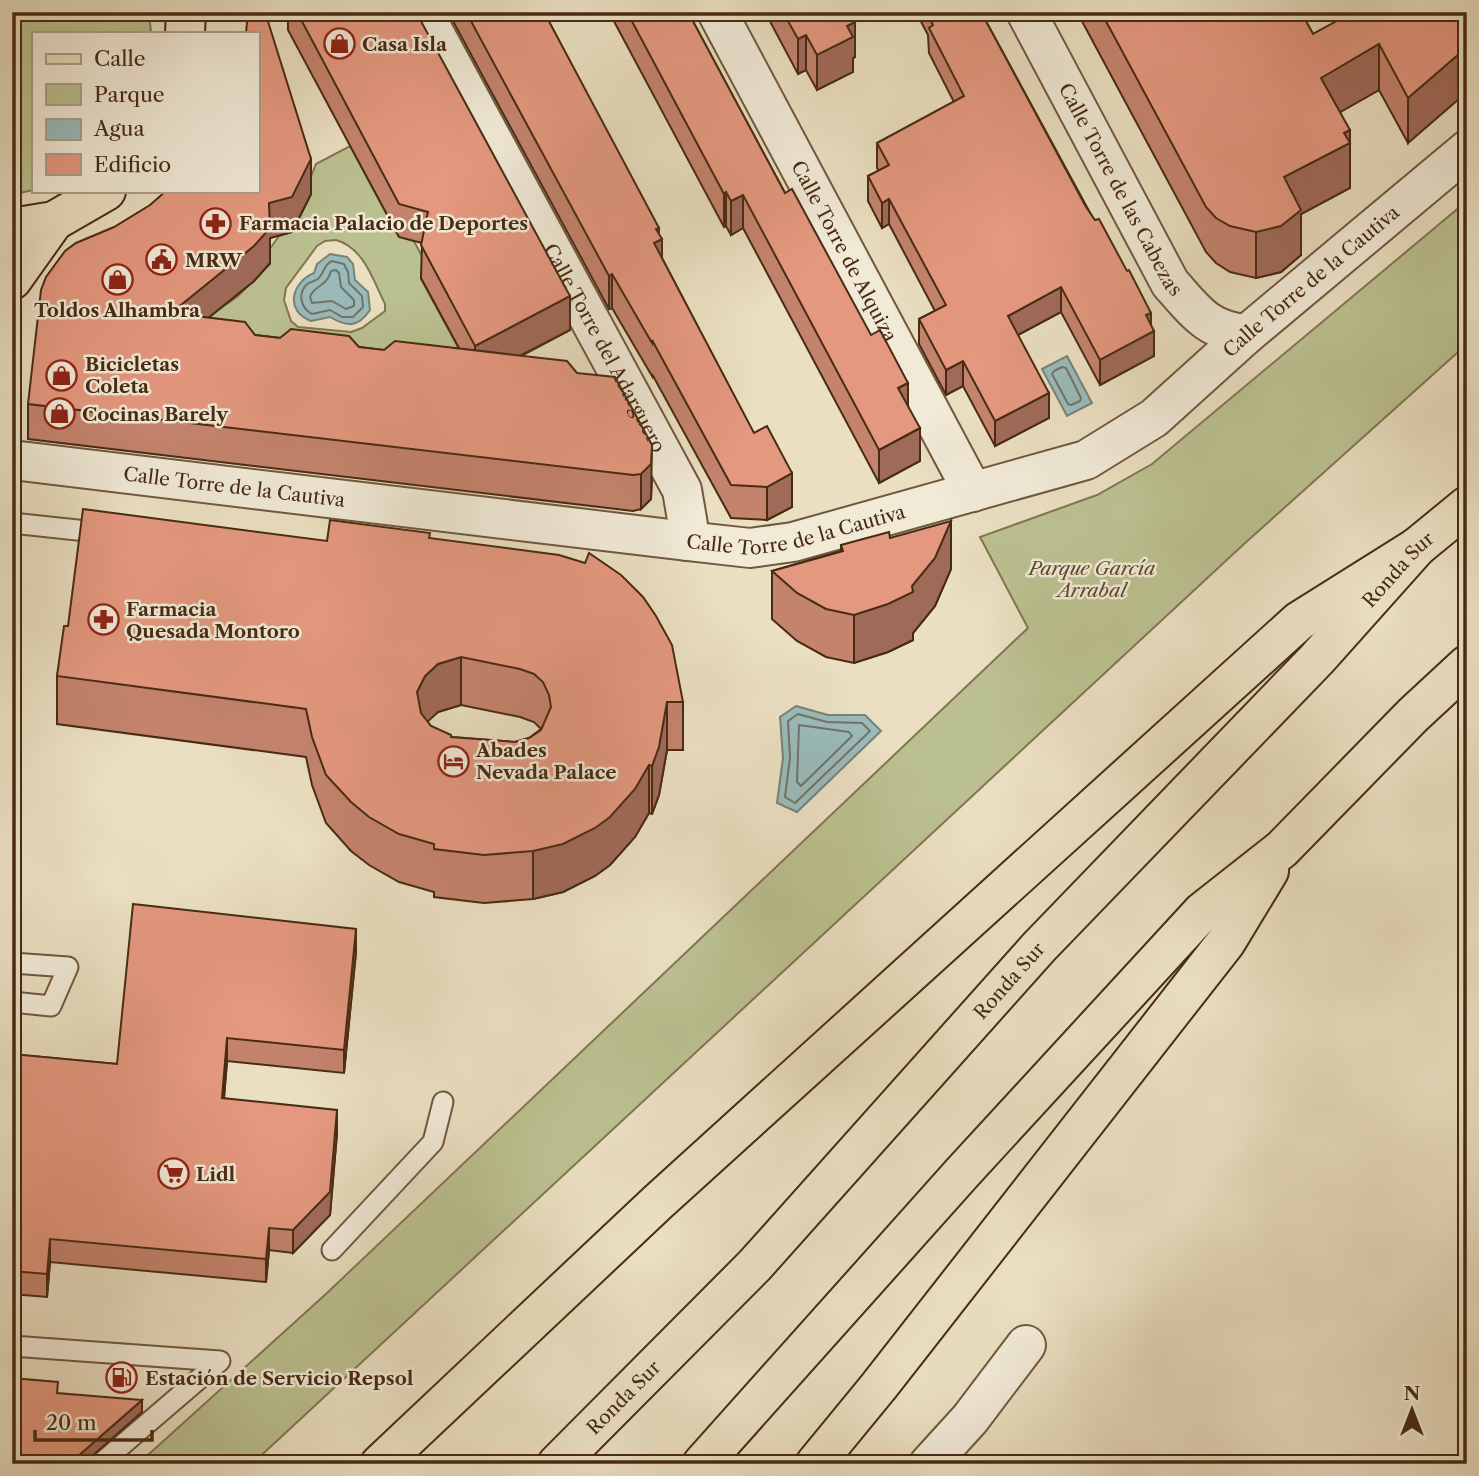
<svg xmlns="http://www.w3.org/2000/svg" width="1479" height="1476" viewBox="0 0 1479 1476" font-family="'Libre Caslon Text',serif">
<rect width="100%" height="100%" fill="#eadfc1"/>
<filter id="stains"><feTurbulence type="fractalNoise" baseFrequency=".00286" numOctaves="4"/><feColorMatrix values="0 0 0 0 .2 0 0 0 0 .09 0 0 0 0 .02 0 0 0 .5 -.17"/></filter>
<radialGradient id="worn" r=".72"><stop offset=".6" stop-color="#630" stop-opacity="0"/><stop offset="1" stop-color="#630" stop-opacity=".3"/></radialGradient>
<g fill="#bbc090" stroke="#827652" stroke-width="2" fill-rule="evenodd">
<polygon points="12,12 149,12 151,33 33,33 33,190 12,195"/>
<path d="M350,146L399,237L414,241L425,262L421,279L472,373L454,383L199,323L237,297L270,264L269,250L279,236L292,232L311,194L308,184L316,164ZM336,240C364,248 373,280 385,304V311L362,328L351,332L298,327L291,321L284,300L286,288L317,246L325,241Z"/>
<polygon points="1467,201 1467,344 1244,544 252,1464 138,1464 327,1293 1028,628 980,537 1097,495 1152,464"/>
</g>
<g fill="#9abbbb" stroke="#798178" stroke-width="2">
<path d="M330,254L347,257L353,264L355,280L368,292L370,310C358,328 347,327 330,317L311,321C284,311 292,282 314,273L317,264Z"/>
<polygon points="1067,356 1092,403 1067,416 1042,369"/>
<polygon points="796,706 828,715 865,715 881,731 797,812 777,803 783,758 780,717"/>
</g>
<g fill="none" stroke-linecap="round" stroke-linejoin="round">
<g stroke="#717367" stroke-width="2">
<path d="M332,261L344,264L348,272L349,283L362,296L363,307L353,317H342L330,310L312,314C301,308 297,294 307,284C310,282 315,281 318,279C325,273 322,266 332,261Z"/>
<path d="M336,270L339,273L341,287L354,300V306L346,309L332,301L312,303L310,297C314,285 327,287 331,271Z"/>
<polygon points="1062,367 1066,368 1081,398 1080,401 1071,405 1068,404 1052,374 1054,371"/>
<polygon points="798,714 827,722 862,723 870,731 795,803 785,797 790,758 788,721"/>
<polygon points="799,725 849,732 852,736 801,786 797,782"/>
</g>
<defs>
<g id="lane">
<polyline points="12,523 105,533"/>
<polyline points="12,963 68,967 51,1006 12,1002"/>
<polyline points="332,1250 433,1142 443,1102"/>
<polyline points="12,1346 220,1361 100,1464"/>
</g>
<g id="street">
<path id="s1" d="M423,12L682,490L688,525L687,541"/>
<path id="s2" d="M717,12L973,492"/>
<path id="s3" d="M1026,12L1170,283C1195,311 1207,331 1247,334"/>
<path id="s4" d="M12,460L687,541L750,548L793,542L1086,460L1154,418L1247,334L1467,150"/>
<polyline points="929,1464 970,1419 1026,1345"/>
</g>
<g id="primary">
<polyline points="185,33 186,12"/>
<polyline points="12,228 54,221 106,191"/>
<polyline points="12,280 54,221"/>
</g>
<g id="highway">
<polyline points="380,1464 658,1202 1299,621 1417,547"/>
<path id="s5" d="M557,1464L755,1265L1039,947L1317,659L1417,547L1467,506"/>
<polyline points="702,1464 962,1173 1202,912 1282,849 1413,715 1467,665"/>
<polyline points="815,1464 879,1386 1226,942 1269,871"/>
</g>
</defs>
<use href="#lane" stroke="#70583e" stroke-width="23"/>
<use href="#street" stroke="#70583e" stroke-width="42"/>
<use href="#primary" stroke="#482b13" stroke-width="42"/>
<use href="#highway" stroke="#482b13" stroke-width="42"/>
<use href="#lane" stroke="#f1ead7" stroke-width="19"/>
<use href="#street" stroke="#f1ead7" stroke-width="38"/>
<use href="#primary" stroke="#eadfc1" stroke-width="38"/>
<use href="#highway" stroke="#eadfc1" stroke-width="38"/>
</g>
<g fill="#c4836d" stroke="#482b13" stroke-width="2" fill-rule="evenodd">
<polygon points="288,12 416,12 570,330 521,356 652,480 651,499 641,509 633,511 28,439 28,404 311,194 292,232 270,238 270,263 254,281 208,318 255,335 384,350 459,348 421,278 422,243 399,237 288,30"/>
<polygon points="448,12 544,12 659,234 662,258 792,507 767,520 731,518 652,374 652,376 612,308 609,309"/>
<polygon points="609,12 688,12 785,193 908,405 920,461 879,483 743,228 731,235 726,226 724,227"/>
<polygon points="765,12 850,12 855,57 853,58 853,72 817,90 806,70 798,74"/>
<polygon points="916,12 981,12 1151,325 1154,356 1100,385 1061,312 1018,335 1049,418 995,446 963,386 946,395 919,344 919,319 935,311 889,224 882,228 868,201 868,176 879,171 877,168 877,143 954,102 929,53 928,35"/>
<polygon points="1077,12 1301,12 1313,34 1467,12 1408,143 1379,90 1340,112 1350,188 1301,214 1301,255 1281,272 1256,278 1230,272 1216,263 1206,252"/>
<path d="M430,538L683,702V750H667L659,795L652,814L649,813L635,837L610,865L595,876L563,892L533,899L484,903L434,897V892L399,882L369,865L351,851L326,823L312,785L306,757L57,724V676L68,626L327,541ZM461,705L520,717L534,722L541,729L529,738L515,742L451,737L431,726L427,721L438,712Z"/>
<polygon points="890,538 951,569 935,606 913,633 913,640 888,652 854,663 826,657 797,641 772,619 772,571 841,551 841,545"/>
<polygon points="356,952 344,1073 227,1061 224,1098 337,1133 330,1215 293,1253 269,1250 266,1282 50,1262 47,1297 12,1294 12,1054 117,1064"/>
</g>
<g fill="#a06a59" stroke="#482b13" stroke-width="2">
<polygon points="855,22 855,57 853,58 853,72 817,90 817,55 847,26"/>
<polygon points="806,35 806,70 798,74 798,39"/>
<polygon points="1379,44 1379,90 1321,123 1321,78"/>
<polygon points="1467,47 1467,92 1408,143 1408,98"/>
<polygon points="1350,130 1350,188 1301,214 1301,255 1281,272 1256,278 1256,232 1284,177 1344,133"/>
<polygon points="311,159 311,194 292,232 270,238 270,263 254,281 171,348 171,313 269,203"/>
<polygon points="726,192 726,226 724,227 724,194"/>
<polygon points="743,195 743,228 731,235 731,201"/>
<polygon points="889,199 889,224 882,228 882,203"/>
<polygon points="659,228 659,241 662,239 662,273 654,243 656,229"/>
<polygon points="612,274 612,308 609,309 609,276"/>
<polygon points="1061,287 1061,312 1008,340 1008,316"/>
<polygon points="570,296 570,330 475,379 475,346"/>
<polygon points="1151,313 1151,332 1154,331 1154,356 1100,385 1100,360 1146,315"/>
<polygon points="963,361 963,386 946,395 946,370"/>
<polygon points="908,383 908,416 898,388"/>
<polygon points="1049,393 1049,418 995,446 995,421"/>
<polygon points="920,428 920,461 879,483 879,450"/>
<polygon points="652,445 651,499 641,509 641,474"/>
<polygon points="792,473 792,507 767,520 767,487"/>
<polygon points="951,521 951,569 935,606 913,633 913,640 888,652 854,663 854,615 912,586"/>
<polygon points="461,657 461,705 438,712 425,724 417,740 417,692 425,676 438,664"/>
<polygon points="667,702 667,750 659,795 652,814 652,766"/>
<polygon points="649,765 649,813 635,837 610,865 595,876 563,892 533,899 533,851"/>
<polygon points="356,929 356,952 344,1073 344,1050"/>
<polygon points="227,1038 227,1061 222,1121 222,1098"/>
<polygon points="337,1110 337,1133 330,1215 293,1253 293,1230"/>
<polygon points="269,1228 269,1250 266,1282 266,1259"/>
<polygon points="50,1239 50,1262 47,1297 47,1274"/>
<polygon points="142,1400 142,1412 83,1464 69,1464"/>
</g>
<g fill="#e4987f" stroke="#482b13" stroke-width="2" fill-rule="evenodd">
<polygon points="248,12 265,12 311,159 292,197 269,203 270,228 254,246 171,313 245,322 255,335 280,338 291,329 349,336 359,347 384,350 395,341 567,361 577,373 615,377 652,445 651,464 641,474 633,475 28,404 41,290 46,277 65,251 76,243 114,227 150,205 166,191 257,191 257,33 246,33"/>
<polygon points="297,12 416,12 570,296 475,346 421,245 428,212 399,204"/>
<polygon points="466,12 544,12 659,228 656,229 662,239 654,243 754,433 767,426 792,473 767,487 731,485 652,340 652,343 612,274 609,276"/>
<polygon points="627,12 688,12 785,193 792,189 871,335 880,330 908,383 898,388 920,428 879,450 743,195 731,201 726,192 724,194"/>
<polygon points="783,12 850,12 855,22 847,26 853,37 817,55 806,35 798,39"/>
<polygon points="929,12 981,12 1086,207 1095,220 1099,219 1127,271 1129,270 1151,313 1146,315 1154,331 1100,360 1061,287 1008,316 1049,393 995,421 963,361 946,370 919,319 946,305 889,199 882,203 868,176 889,165 877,143 964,96 929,28 933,25 928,16 930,14"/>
<polygon points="1101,12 1301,12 1313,34 1353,12 1467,12 1467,47 1408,98 1379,44 1321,78 1350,130 1344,133 1350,143 1284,177 1301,210 1281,226 1256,232 1230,226 1216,218 1206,207"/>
<path d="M83,509L327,541L330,520L430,533L429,538L559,555L585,563L589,553L621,575L643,597L656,616L672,645L683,702H667L659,747L652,766L649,765L635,789L610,817L595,828L563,844L533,851L484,855L434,849V844L399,834L369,817L351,802L326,775L312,737L306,709L57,676L64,626H68ZM461,657L520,669L534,674L543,682L549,695L551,707L541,730L529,738L515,742L451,737V735L431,726L421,713L417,692L425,676L438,664Z"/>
<polygon points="951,521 935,558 912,586 913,592 888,604 854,615 826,609 797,593 772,571 843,551 841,545 889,532 890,538"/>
<polygon points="133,904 356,929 344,1050 227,1038 222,1098 337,1110 330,1192 293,1230 269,1228 266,1259 50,1239 47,1274 12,1271 12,1054 117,1064"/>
<polygon points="12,1378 58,1382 57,1393 142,1400 69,1464 12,1464"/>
</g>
<defs>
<symbol id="shop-ring" viewBox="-11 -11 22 22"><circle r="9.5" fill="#f1ead7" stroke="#8f2418" stroke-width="1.5"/><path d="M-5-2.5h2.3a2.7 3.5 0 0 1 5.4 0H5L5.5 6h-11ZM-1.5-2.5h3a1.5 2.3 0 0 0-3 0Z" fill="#8f2418"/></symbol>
<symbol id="pharmacy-ring" viewBox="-11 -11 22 22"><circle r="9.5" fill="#f1ead7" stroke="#8f2418" stroke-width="1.5"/><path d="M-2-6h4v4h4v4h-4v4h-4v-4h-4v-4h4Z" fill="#8f2418"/></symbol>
<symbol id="civic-ring" viewBox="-11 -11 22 22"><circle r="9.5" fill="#f1ead7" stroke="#8f2418" stroke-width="1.5"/><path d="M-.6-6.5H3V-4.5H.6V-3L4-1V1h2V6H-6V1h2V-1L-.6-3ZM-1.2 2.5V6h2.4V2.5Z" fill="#8f2418"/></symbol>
<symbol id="hotel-ring" viewBox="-11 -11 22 22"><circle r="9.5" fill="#f1ead7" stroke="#8f2418" stroke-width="1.5"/><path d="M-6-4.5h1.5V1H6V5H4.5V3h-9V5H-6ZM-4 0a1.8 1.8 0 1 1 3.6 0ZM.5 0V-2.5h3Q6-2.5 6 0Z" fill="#8f2418"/></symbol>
<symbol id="supermarket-ring" viewBox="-11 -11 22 22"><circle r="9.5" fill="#f1ead7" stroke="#8f2418" stroke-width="1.5"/><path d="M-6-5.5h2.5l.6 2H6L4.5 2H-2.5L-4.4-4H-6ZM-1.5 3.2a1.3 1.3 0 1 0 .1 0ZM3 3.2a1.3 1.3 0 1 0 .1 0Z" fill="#8f2418"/></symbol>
<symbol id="fuel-ring" viewBox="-11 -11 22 22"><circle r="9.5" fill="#f1ead7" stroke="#8f2418" stroke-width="1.5"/><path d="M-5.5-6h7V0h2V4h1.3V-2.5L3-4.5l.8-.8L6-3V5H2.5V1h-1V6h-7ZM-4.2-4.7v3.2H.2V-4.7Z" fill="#8f2418"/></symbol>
</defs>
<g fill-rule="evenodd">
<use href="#shop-ring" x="322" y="26" width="35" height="35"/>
<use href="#pharmacy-ring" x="198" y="206" width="35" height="35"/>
<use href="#civic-ring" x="144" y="242" width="35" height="35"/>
<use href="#shop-ring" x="100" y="262" width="35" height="35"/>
<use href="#shop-ring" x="44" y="358" width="35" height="35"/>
<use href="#shop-ring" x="42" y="396" width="35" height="35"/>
<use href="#pharmacy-ring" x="86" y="602" width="35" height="35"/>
<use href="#hotel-ring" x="436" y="744" width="35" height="35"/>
<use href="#supermarket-ring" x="156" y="1156" width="35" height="35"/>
<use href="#fuel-ring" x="104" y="1360" width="35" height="35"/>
</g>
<g text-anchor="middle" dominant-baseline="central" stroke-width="5" stroke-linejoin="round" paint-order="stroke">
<g font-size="19" font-weight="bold" fill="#482b13" stroke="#f1ead7" text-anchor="start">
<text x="362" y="44">Casa Isla</text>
<text x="239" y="223">Farmacia Palacio de Deportes</text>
<text x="185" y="260">MRW</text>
<text x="117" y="310" text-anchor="middle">Toldos Alhambra</text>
<text x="85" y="364">Bicicletas<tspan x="85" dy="22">Coleta</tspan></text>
<text x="82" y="414">Cocinas Barely</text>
<text x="126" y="609">Farmacia<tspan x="126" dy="22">Quesada Montoro</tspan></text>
<text x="476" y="750">Abades<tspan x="476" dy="22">Nevada Palace</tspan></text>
<text x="196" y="1174">Lidl</text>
<text x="145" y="1378">Estación de Servicio Repsol</text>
</g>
<g font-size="19" fill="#482b13" stroke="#f1ead7">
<text stroke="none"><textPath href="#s3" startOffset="201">Calle Torre de las Cabezas</textPath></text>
<text stroke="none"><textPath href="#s2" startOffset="271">Calle Torre de Alquiza</textPath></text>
<text stroke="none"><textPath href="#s4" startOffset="1379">Calle Torre de la Cautiva</textPath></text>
<text stroke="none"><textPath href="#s1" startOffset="382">Calle Torre del Adarguero</textPath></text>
<text stroke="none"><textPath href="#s4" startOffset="224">Calle Torre de la Cautiva</textPath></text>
<text stroke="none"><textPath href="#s4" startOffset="791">Calle Torre de la Cautiva</textPath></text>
<text stroke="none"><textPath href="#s5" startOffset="1228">Ronda Sur</textPath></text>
<text stroke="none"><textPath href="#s5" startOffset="662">Ronda Sur</textPath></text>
<text stroke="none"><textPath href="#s5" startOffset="94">Ronda Sur</textPath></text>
</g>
<g font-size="19" font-style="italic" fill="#5f492c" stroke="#f1ead7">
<text x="1092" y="568">Parque García<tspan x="1092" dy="22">Arrabal</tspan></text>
</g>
</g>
<rect width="1479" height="1476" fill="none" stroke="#eadfc1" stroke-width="42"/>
<rect x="14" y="14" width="1451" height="1448" fill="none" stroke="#482b13" stroke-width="3.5"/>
<rect x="21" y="21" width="1437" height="1434" fill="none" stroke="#482b13" stroke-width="2"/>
<rect x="32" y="32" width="228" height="161" fill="#f1ead7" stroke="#ad9e89" stroke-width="2"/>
<rect x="46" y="54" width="35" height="10" fill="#eadfc1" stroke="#ad9e89" stroke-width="2"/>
<text x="94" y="66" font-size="21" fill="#482b13">Calle</text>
<rect x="46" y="84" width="35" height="21" fill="#bbc090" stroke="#ad9e89" stroke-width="2"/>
<text x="94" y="102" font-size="21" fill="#482b13">Parque</text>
<rect x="46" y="119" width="35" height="21" fill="#9abbbb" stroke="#ad9e89" stroke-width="2"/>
<text x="94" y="136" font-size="21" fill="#482b13">Agua</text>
<rect x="46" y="154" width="35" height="21" fill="#e4987f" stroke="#ad9e89" stroke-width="2"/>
<text x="94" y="172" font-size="21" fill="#482b13">Edificio</text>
<g transform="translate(1412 1410)" stroke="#f1ead7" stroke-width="5" paint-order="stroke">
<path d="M0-5L12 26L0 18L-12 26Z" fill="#482b13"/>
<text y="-10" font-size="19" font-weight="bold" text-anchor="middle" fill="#482b13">N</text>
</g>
<path d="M35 1430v10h117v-10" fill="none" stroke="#482b13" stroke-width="3.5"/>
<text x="46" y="1430" font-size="21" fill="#482b13" stroke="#f1ead7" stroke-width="5" paint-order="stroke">20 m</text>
<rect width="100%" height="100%" filter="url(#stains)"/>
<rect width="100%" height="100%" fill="url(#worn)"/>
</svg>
